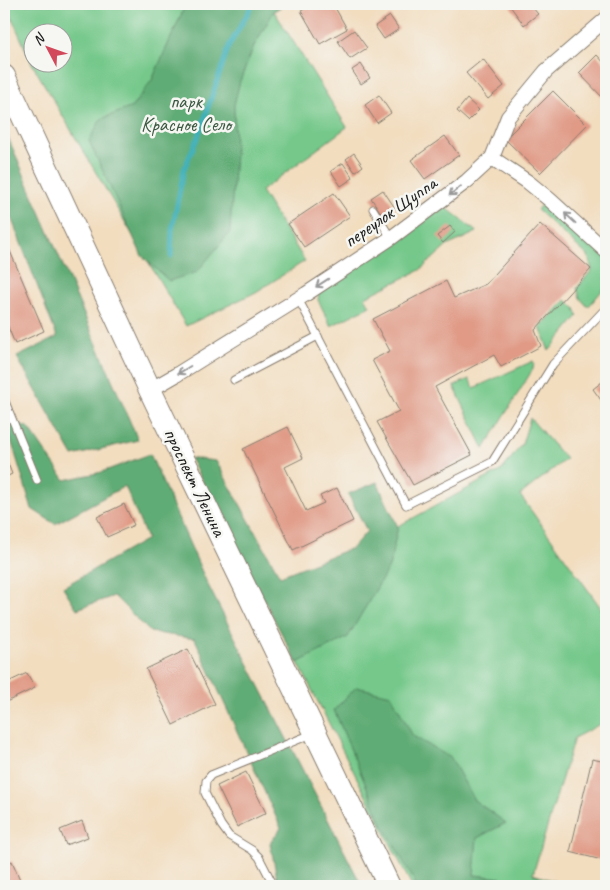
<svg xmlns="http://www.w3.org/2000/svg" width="610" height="890" viewBox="0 0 610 890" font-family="Caveat,sans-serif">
<rect width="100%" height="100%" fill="#f6f6f2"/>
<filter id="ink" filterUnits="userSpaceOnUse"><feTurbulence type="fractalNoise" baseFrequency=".02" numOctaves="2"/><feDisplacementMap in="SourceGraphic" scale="10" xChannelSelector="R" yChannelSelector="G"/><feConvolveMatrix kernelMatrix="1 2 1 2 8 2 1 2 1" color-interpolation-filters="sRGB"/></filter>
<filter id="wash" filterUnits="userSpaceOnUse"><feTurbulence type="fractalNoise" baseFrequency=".0096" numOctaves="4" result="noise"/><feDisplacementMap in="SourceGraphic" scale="20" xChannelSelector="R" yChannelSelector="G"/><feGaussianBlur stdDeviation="1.12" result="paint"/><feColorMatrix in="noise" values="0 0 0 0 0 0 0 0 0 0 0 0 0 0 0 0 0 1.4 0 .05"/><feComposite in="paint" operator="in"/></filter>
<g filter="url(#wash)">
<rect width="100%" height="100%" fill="#f2ddbf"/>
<g fill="#75c88a" stroke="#487253" fill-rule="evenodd">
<path d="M6,4H285L274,11L347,127L261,191L305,261L256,292L186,326L31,62ZM32,32H62V62H32Z"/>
<polygon points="544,201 606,257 606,286 589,306 587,306 580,298 577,288 592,270 588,256 537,210"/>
<polygon points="444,206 477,232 447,246 420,270 365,297 370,306 331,326 318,300 319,292"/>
<polygon points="566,300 575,308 578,316 549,351 540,327"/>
<polygon points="533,361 534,363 533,369 484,449 454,386 469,379 474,388"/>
<polygon points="530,418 566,459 520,495 606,615 606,721 574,738 533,874 570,886 412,886 265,598 502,470 522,444"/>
</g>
<g fill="#60ac76" stroke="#3e6449">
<polygon points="186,4 285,4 274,11 254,46 240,81 234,105 235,153 230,232 197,272 169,281 142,256 89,141 101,119 132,107 152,80"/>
<polygon points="4,128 138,440 73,456 17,357 57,337 4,199"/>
<polygon points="4,417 29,428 65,480 102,472 150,454 207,583 362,886 281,886 277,878 270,843 281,828 195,639 150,632 114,596 77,609 63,587 147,539 125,486 55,524 32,509"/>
<polygon points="190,458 216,461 280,576 352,548 367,531 348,494 377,482 398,527 389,567 348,637 297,663"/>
<polygon points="356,687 391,695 413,736 451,758 474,800 506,823 477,838 474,875 501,878 494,886 417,886 381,821 334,710"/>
</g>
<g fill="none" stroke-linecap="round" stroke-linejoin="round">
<polyline stroke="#40b0b8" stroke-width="5" points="171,256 172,230 184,169 199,134 229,46 253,4"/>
</g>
<g id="blocks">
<g fill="#e09a85">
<polygon points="314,4 333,4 347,29 320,44 301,11"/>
<polygon points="513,4 535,4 532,7 538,14 524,25 510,6"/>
<polygon points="390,16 399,29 384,39 375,26"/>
<polygon points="354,30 367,48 350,59 338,41"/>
<polygon points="597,55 606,65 606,101 579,73"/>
<polygon points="483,59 504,86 488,99 466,73"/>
<polygon points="361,64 370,78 361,84 352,70"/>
<polygon points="553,91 587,125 540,173 505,139"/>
<polygon points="379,95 391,113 377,123 365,105"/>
<polygon points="467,99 479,110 468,121 457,111"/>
<polygon points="445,136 459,155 425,179 411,160"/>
<polygon points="354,153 363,166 355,172 346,159"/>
<polygon points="343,163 353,178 341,186 331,171"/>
<polygon points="383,190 395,208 383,216 371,198"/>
<polygon points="334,193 350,216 304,247 288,224"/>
<polygon points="540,224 591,269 535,330 541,346 501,367 494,355 435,387 472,455 413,485 377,422 399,411 372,360 390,351 373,319 446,281 454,298 486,284"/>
<polygon points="450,226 455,232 443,243 437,236"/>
<polygon points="4,237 44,331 15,344 4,317"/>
<polygon points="606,379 606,407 593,389"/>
<polygon points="288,427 303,458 285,467 306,511 324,503 320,496 337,488 353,521 293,550 243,449"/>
<polygon points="4,453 12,474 4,478"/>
<polygon points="124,504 134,525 107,537 97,517"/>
<polygon points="188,649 215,704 173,725 146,669"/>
<polygon points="27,673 35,688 4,703 4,684"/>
<polygon points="592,759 606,762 606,861 570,852"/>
<polygon points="246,772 266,813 237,827 217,786"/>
<polygon points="82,821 88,837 66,845 60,830"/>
<polygon points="12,861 21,882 12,886 4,886 4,865"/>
</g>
</g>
</g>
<g filter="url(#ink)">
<use href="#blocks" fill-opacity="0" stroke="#877c6e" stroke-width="1"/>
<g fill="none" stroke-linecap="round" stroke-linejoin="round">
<defs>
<g id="service">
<polyline points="373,209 391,238"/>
<polyline points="302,306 406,505 492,462 553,364 606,308"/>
<polyline points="234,380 318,336"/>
<polyline points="4,399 37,480"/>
<polyline points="274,886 259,857 252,850 229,836 221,825 205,793 206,781 211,775 312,734"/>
</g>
<g id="minor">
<polyline points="492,158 528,182 550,200 606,251"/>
<polyline points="150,390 176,375 306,294 391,238 467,181 492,158 508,117 546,71 606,19"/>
</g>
<polyline id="primary" points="4,76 150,390 389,886"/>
</defs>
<use href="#service" stroke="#877c6e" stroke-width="9"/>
<use href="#minor" stroke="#877c6e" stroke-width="16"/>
<use href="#primary" stroke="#877c6e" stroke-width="24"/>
<use href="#service" stroke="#fff" stroke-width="7"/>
<use href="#minor" stroke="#fff" stroke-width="14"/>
<use href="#primary" stroke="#fff" stroke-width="22"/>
</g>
<defs><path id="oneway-shaft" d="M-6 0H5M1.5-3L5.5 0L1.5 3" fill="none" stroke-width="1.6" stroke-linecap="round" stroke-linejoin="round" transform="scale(1.25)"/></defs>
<g stroke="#999">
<use href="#oneway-shaft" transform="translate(455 191) rotate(142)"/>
<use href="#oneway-shaft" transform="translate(570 218) rotate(-137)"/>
<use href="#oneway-shaft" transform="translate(322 283) rotate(147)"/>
<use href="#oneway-shaft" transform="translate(184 370) rotate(148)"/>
</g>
</g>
<g text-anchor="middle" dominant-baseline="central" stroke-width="5" stroke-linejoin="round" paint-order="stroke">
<g font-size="20" fill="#3b5842" stroke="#f6f6f2">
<text x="186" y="101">парк<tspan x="186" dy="23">Красное Село</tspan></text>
</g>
<g font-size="20" fill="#1c1c1c" stroke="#f6f6f2">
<text transform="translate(390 212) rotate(-35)">переулок Щуппа</text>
<text transform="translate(195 482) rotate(64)">проспект Ленина</text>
</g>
</g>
<rect width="610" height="890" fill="none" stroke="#f6f6f2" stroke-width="20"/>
<g transform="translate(48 48) rotate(311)"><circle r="24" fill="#f6f6f2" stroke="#9f9f9c"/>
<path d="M0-4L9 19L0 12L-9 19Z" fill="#d1495b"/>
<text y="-8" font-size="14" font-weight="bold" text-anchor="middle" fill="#1c1c1c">N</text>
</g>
</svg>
